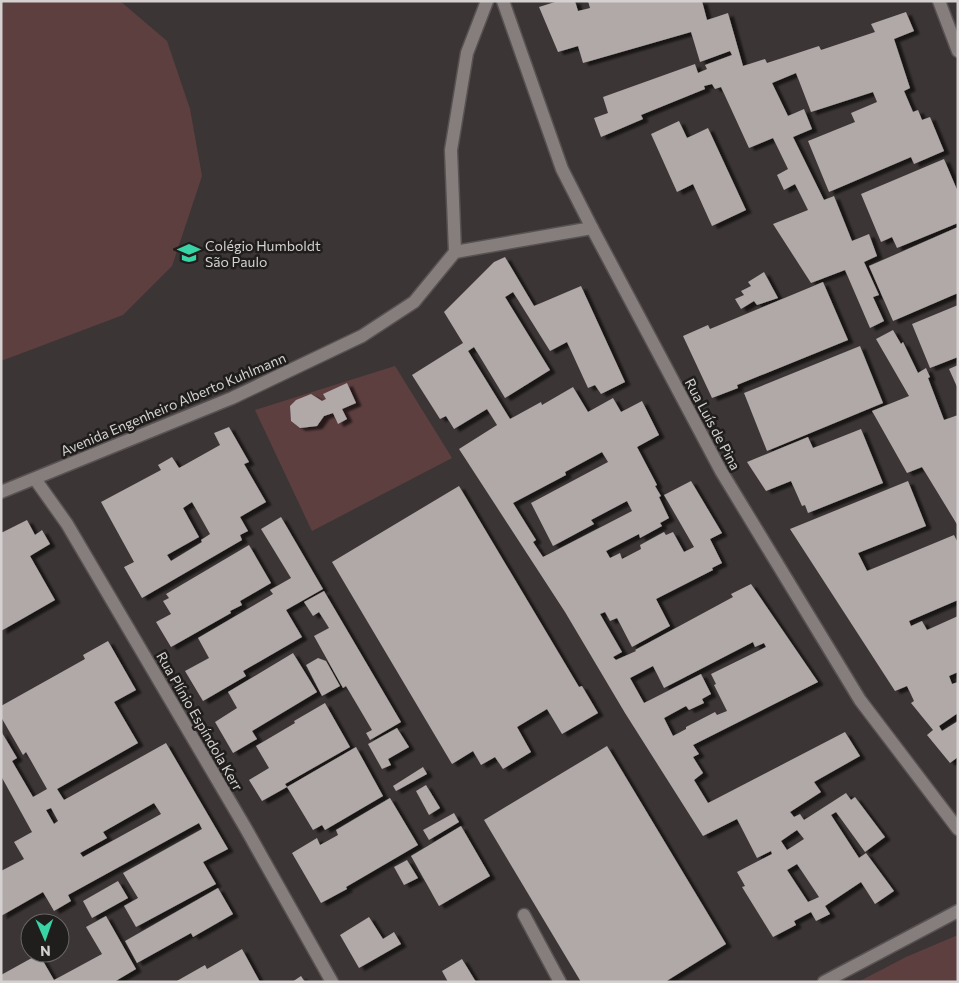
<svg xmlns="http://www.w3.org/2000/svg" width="959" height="983" viewBox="0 0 959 983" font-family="Commissioner,sans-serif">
<defs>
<filter id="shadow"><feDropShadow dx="5.5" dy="3" stdDeviation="1" flood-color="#0009"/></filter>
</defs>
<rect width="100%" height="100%" fill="#3c3535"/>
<g fill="#5e3f40">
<polygon points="1,1 120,1 167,41 190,109 202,176 172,266 123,315 1,361"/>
<polygon points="395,366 452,458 312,531 255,410"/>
<polygon points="958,935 958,982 858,982 906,957"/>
</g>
<g fill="#b1a8a8" fill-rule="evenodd" filter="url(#shadow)">
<polygon points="558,1 575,1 578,11 590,8 588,1 702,1 707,20 728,13 743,66 765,59 767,63 819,46 821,50 875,32 871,24 906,12 914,31 894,39 910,88 904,91 913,112 918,110 922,120 930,117 944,151 914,164 911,157 829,192 808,141 855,122 851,113 877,102 873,92 811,112 796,73 772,83 788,116 804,109 812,129 793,137 824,200 834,196 852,241 869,234 877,256 864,262 879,295 873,297 884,321 870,328 845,270 811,283 773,224 808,210 795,184 784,190 777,175 788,169 773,138 749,148 721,87 715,89 712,84 704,86 705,89 641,115 643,119 601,137 594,118 608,113 603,97 695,64 698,73 707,69 705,65 732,55 730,51 700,62 691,32 583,63 578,46 558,52 539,7"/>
<polygon points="679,121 687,138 708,128 746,210 712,226 693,184 677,192 651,134"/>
<polygon points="944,159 958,192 958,223 897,248 892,237 881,242 861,194"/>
<polygon points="958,227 958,293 893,321 869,266"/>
<path d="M505,257L534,306L581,286L625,382L601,394L595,385L588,388L567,342L550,351L513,292L505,297L550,370L505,398L474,347L468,351L510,419L541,402L542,405L573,387L588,412L613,398L621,412L642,401L659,435L637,447L657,485L655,486L661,496L659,497L669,518L660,523L662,526L640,538L639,534L606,551L610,558L620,553L622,559L641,549L640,545L664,532L666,535L673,532L684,552L694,547L664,495L691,481L722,533L710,539L722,563L712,568L713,570L656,599L670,626L632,647L617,618L610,621L605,612L600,614L622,652L613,657L616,660L636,651L635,650L733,597L731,594L751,584L818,682L693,745L699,754L693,757L703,773L694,780L708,803L845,732L860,756L814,782L821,792L790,812L794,817L800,814L804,820L846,793L851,800L855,797L885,837L865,852L836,812L831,815L859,858L866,853L894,891L875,904L861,882L825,906L830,914L816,921L811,912L794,921L796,925L773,937L742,887L745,886L737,872L772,854L771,851L757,858L737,819L703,836L625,713L565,612L459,449L497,425L487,409L454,429L446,416L440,419L412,375L463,343L444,312L494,262ZM602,452L608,462L531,503L553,546L594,524L591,520L627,501L632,511L543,557L533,542L536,540L513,503L566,475L565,472ZM753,642L755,647L764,643L766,647L711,674L716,684L714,685L727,711L717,715L715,712L686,727V729L673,736L664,718L686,706L689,710L704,703L702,699L711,694L701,674L644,703L630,678L653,666L664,688ZM797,830L804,839L787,850L781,841ZM797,864L819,897L808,902L787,870Z"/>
<polygon points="764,272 778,298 757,305 754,301 741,309 735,299 744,295 741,291 751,286 748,282"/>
<polygon points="823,282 848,340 737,385 738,388 712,398 683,336 708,325 710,329"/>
<polygon points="958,305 958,357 930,368 912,324"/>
<polygon points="893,330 901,344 903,342 918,373 926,368 930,377 928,378 944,420 958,415 958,526 922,467 907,473 872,411 909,396 876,339"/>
<polygon points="860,346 883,403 767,451 744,393"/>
<polygon points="958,365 958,389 949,369"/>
<polygon points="347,383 356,403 342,409 347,419 338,424 333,413 324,416 317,426 300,428 291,421 290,406 296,400 311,394 322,401 326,399 323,394"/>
<path d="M229,427L249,462L244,464L266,502L240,517L248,531L240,535L242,540L142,598L124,567L134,562L101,502L161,470L158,465L172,457L179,468L220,445L214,433ZM192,502L210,534L201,540L202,542L171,561L167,555L199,537L183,508Z"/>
<polygon points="861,429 883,483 808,513 805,505 802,506 791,481 766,491 747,462 808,437 813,448"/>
<polygon points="908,481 926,526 858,553 867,571 954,535 958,543 958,600 909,621 911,626 922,621 927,630 958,616 958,672 949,676 952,684 958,682 958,713 939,726 942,731 958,721 958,757 950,763 927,735 933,730 911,703 914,701 907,686 895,691 790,529"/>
<polygon points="459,486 579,687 582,686 598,713 562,734 547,709 517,727 531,752 503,769 495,757 481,765 473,751 452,764 332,562"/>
<polygon points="281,517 323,589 286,610 302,637 243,671 246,676 203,701 185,671 209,658 198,638 273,594 270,590 291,578 261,529"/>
<polygon points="27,520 35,535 42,530 50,544 30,556 55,600 1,631 1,533"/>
<polygon points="249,545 271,583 240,601 242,605 230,611 231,613 171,647 156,622 171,614 163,601 169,598 166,594"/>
<polygon points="324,591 401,722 370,740 366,733 372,730 346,686 343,688 314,636 329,628 319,612 313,616 304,602"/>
<path d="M108,641L136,690L114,702L138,743L57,789L64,800L166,743L228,849L203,862L216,884L136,927L124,906L138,898L123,873L202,829L199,823L68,895L71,901L54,911L43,892L1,916V871L24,859L14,842L32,832L1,776V731L17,758L12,761L33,797L47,789L26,752L23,755L1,717V706L85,659L83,655ZM154,803L161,814L83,857L80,853L107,838L103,832ZM51,808L58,821L54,824L46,810Z"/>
<polygon points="293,653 317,692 252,731 257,739 233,753 215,722 237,708 228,692"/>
<polygon points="318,658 326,661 340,686 322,696 306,665"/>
<polygon points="325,703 350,747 285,784 287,787 262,801 249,780 269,768 256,746 295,723 294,721"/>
<polygon points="397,728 409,747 388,759 391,765 382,769 368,744"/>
<polygon points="607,746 726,944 665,982 581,982 484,820"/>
<polygon points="356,747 383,796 325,830 322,825 313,830 287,787"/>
<polygon points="423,767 427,774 396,791 393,786"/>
<polygon points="426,785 440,808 429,815 416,791"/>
<polygon points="390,798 418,845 346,887 347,889 321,903 292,853 317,838 320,845 338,835 336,830"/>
<polygon points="454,813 459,822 429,840 423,830"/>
<polygon points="461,826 490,876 439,906 411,856"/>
<polygon points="407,860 418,878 404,885 394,867"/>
<polygon points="118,881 128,898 92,918 83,901"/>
<polygon points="218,888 233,914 193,937 191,933 137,963 125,941"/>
<polygon points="106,916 136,969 114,982 1,982 1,975 39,954 54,980 102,954 86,927"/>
<polygon points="369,917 383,939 394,932 401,944 359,968 340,935"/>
<polygon points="242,949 260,982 175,982 205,965 207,969"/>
<polygon points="462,959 476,982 448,982 442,971"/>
<polygon points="301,976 305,982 292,982"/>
</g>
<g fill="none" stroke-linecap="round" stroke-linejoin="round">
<defs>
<g id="minor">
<polyline points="503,1 562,169 592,228 721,471 860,700 958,829"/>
<polyline points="939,1 958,51"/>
<polyline points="455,252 592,228"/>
<polyline points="35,479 67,524 245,827 332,982"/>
<polyline points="1,492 232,398 362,336 414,302 455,252 451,150 467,53 487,1"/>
<polyline points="524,915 560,982"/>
<polyline points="824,982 958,911"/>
</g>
</defs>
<use href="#minor" stroke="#585252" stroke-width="15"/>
<use href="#minor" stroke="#867d7d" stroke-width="12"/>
</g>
<defs>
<symbol id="school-bare" viewBox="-9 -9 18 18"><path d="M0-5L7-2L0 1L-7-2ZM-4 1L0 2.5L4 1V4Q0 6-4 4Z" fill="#39d4a5" stroke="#201d1d" stroke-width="2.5" paint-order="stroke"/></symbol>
</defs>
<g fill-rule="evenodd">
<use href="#school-bare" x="173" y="237" width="32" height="32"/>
</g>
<g text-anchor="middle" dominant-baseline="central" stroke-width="5" stroke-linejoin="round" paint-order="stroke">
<g font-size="14" fill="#d5d1d1" stroke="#201d1d" text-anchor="start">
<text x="205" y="245">Colégio Humboldt<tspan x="205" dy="16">São Paulo</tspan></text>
</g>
<g font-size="14" fill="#d5d1d1" stroke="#201d1d">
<text transform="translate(173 404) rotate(-23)">Avenida Engenheiro Alberto Kuhlmann</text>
<text transform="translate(713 424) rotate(62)">Rua Luís de Pina</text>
<text transform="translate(200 721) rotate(60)">Rua Plínio Espíndola Kerr</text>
</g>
</g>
<rect width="959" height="983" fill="none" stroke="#d5d1d1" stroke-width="5"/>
<g transform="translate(45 938) rotate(178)"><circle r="24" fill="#201d1d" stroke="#686565"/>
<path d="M0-4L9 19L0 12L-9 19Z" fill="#39d4a5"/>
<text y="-8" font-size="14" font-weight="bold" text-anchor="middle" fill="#d5d1d1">N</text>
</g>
</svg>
